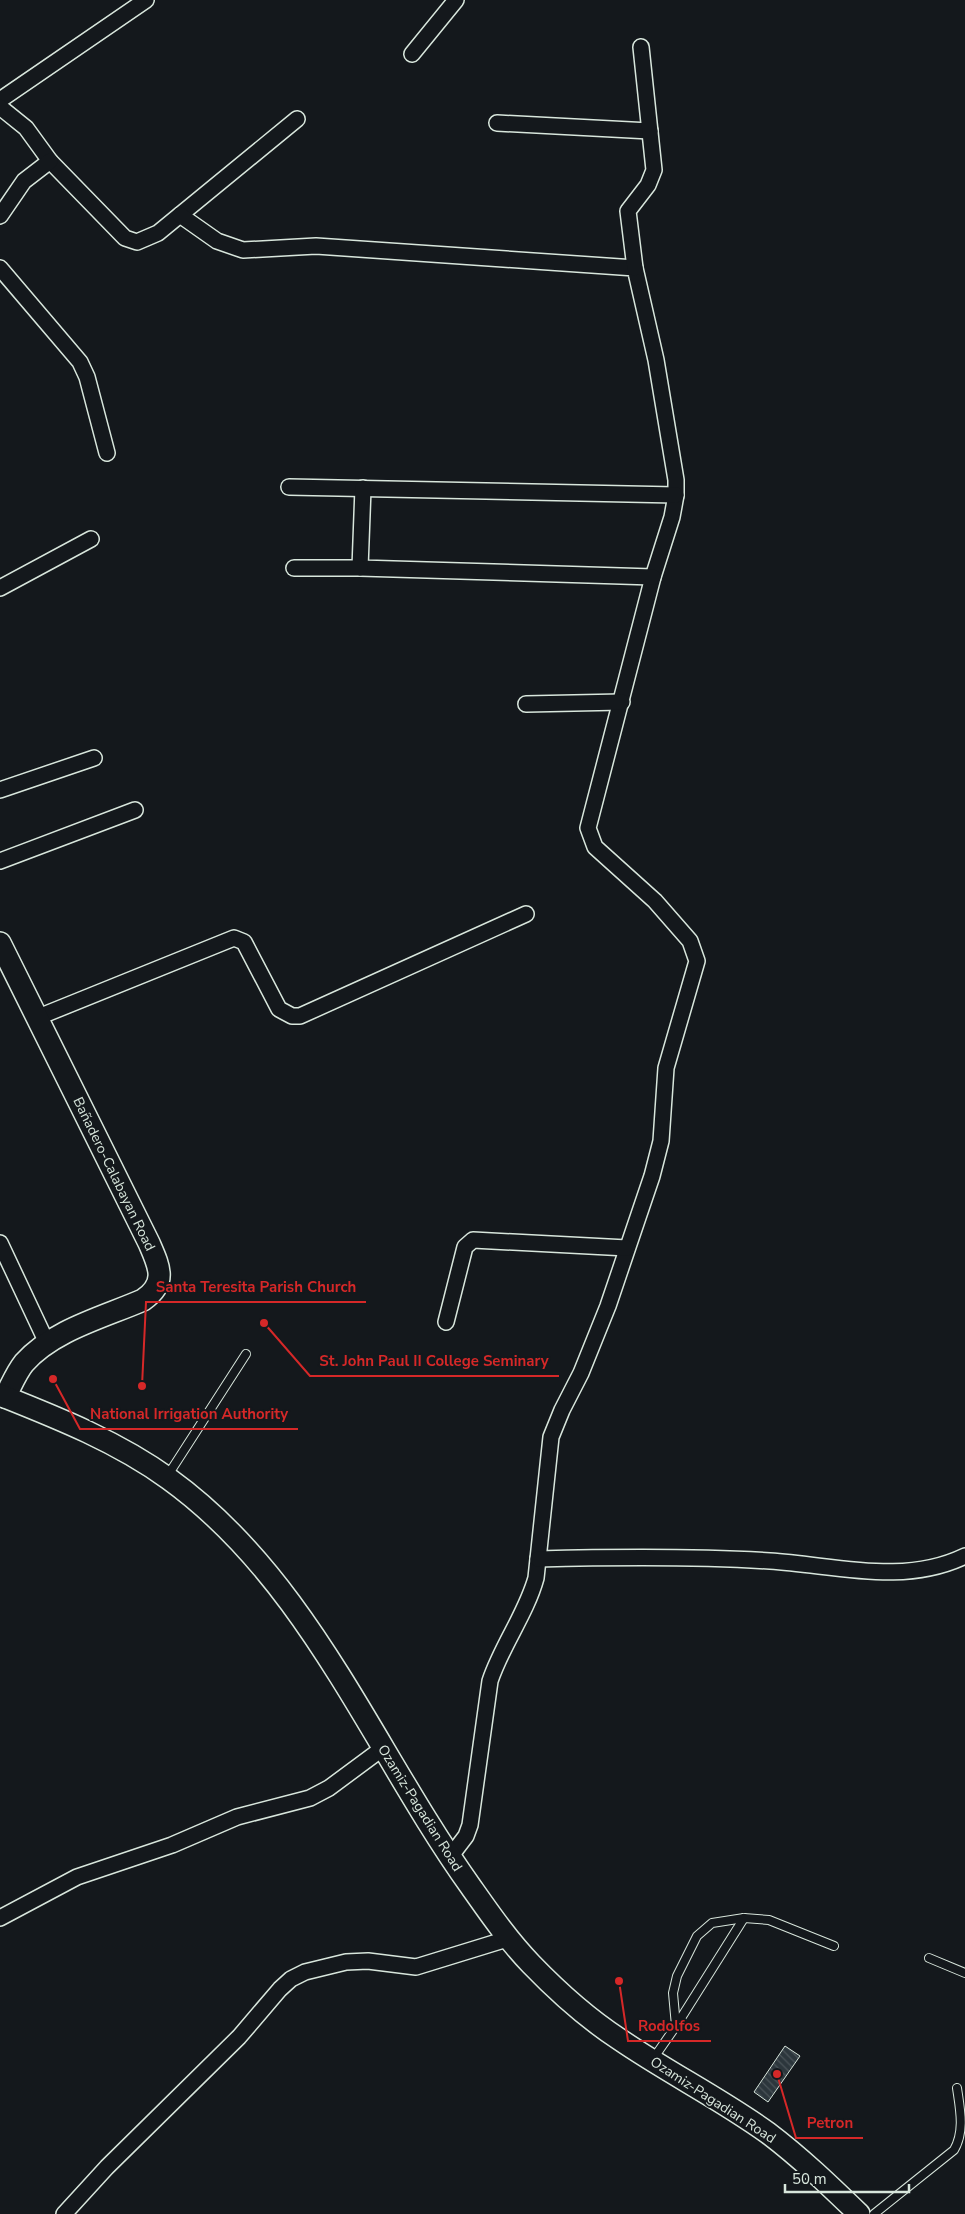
<svg xmlns="http://www.w3.org/2000/svg" width="965" height="2214" viewBox="0 0 965 2214" font-family="'Nunito Sans',sans-serif">
<defs>
<pattern id="building-back-hatch" width="6" height="6" patternUnits="userSpaceOnUse" patternTransform="scale(1.25)"><rect width="6" height="6" fill="#2c363c"/><path d="M-1 5l2 2M0 0l6 6M5-1l2 2" fill="none" stroke="#4a5358"/></pattern>
</defs>
<rect width="100%" height="100%" fill="#14181c"/>
<polygon fill="url(#building-back-hatch)" stroke="#d8e6dc" points="785,2046 800,2056 768,2102 754,2092"/>
<g fill="none" stroke-linecap="round" stroke-linejoin="round">
<defs>
<g id="lane">
<polyline points="168,1475 246,1354"/>
<polyline points="929,1958 965,1973"/>
<polyline points="676,2026 744,1918"/>
<polyline points="653,2059 676,2026 673,1993 677,1976 697,1936 712,1923 744,1918 769,1920 834,1946"/>
<path d="M874,2214L954,2150C965,2131 960,2109 957,2088"/>
</g>
<g id="street">
<polyline points="412,54 456,0"/>
<polyline points="0,100 146,0"/>
<polyline points="0,107 26,128 50,161 125,238 137,242 158,233 297,119"/>
<polyline points="497,123 650,131"/>
<path d="M180,215L217,241L243,250L316,246L635,268L656,360L676,480V495L672,517L653,577L588,828L595,847L655,901L690,941L697,961L666,1068L661,1141L652,1176L608,1306L581,1373L562,1410L551,1437L536,1578C526,1614 502,1645 490,1681L470,1825L466,1836L450,1857"/>
<polyline points="0,216 24,181 50,161"/>
<polyline points="0,268 80,362 87,377 107,453"/>
<polyline points="635,268 628,211 648,185 654,170 641,47"/>
<polyline points="289,487 676,495"/>
<polyline points="363,488 360,568 653,577"/>
<polyline points="294,568 360,568"/>
<polyline points="0,588 91,539"/>
<polyline points="526,704 622,702"/>
<polyline points="0,790 94,758"/>
<polyline points="0,861 135,810"/>
<polyline points="36,1018 234,938 244,942 279,1009 292,1016 300,1016 526,914"/>
<polyline points="0,1243 47,1343"/>
<polyline points="446,1322 465,1247 473,1240 627,1248"/>
<path d="M538,1559C615,1557 693,1556 770,1561C835,1565 903,1586 965,1556"/>
<polyline points="0,1918 77,1877 172,1845 237,1817 310,1798 329,1788 383,1748"/>
<polyline points="64,2214 107,2167 239,2037 280,1989 291,1979 305,1972 346,1962 368,1961 416,1967 507,1939"/>
</g>
<g id="secondary">
<path d="M0,943L149,1243C159,1266 168,1283 143,1300C104,1317 53,1330 24,1363C16,1373 11,1386 5,1397"/>
<path d="M0,1395C58,1418 118,1442 169,1479C309,1580 373,1750 471,1887C490,1914 508,1940 531,1964C558,1992 587,2018 619,2039C667,2072 721,2099 768,2133C801,2158 830,2186 859,2214"/>
</g>
</defs>
<use href="#lane" stroke="#d8e6dc" stroke-width="10"/>
<use href="#street" stroke="#d8e6dc" stroke-width="18"/>
<use href="#secondary" stroke="#d8e6dc" stroke-width="24"/>
<use href="#lane" stroke="#14181c" stroke-width="8"/>
<use href="#street" stroke="#14181c" stroke-width="15"/>
<use href="#secondary" stroke="#14181c" stroke-width="21"/>
</g>
<g text-anchor="middle" dominant-baseline="central" stroke-width="4" stroke-linejoin="round" paint-order="stroke">
<g font-size="14" fill="#d8e6dc" stroke="#14181c">
<text transform="translate(114 1174) rotate(64)">Bañadero-Calabayan Road</text>
<text transform="translate(420 1808) rotate(58)">Ozamiz-Pagadian Road</text>
<text transform="translate(713 2100) rotate(33)">Ozamiz-Pagadian Road</text>
</g>
</g>
<path fill="none" stroke="#d62828" stroke-width="2" d="M142 1386L146 1302H366M264 1323L310 1376H559M53 1379L80 1429H298M619 1981L628 2041H711M777 2074L796 2138H863"/>
<g fill="#d62828" stroke="#14181c" stroke-width="2">
<circle cx="142" cy="1386" r="5"/>
<circle cx="264" cy="1323" r="5"/>
<circle cx="53" cy="1379" r="5"/>
<circle cx="619" cy="1981" r="5"/>
<circle cx="777" cy="2074" r="5"/>
</g>
<g font-size="15" text-anchor="middle" font-weight="bold" fill="#d62828" stroke="#14181c" stroke-width="4" stroke-linejoin="round" paint-order="stroke">
<text x="256" y="1292">Santa Teresita Parish Church</text>
<text x="434" y="1366">St. John Paul II College Seminary</text>
<text x="189" y="1419">National Irrigation Authority</text>
<text x="669" y="2031">Rodolfos</text>
<text x="830" y="2128">Petron</text>
</g>
<path d="M785 2184v8h124v-8" fill="none" stroke="#d8e6dc" stroke-width="2.5"/>
<text x="792" y="2184" font-size="15" fill="#d8e6dc" stroke="#14181c" stroke-width="4" paint-order="stroke">50 m</text>
</svg>
